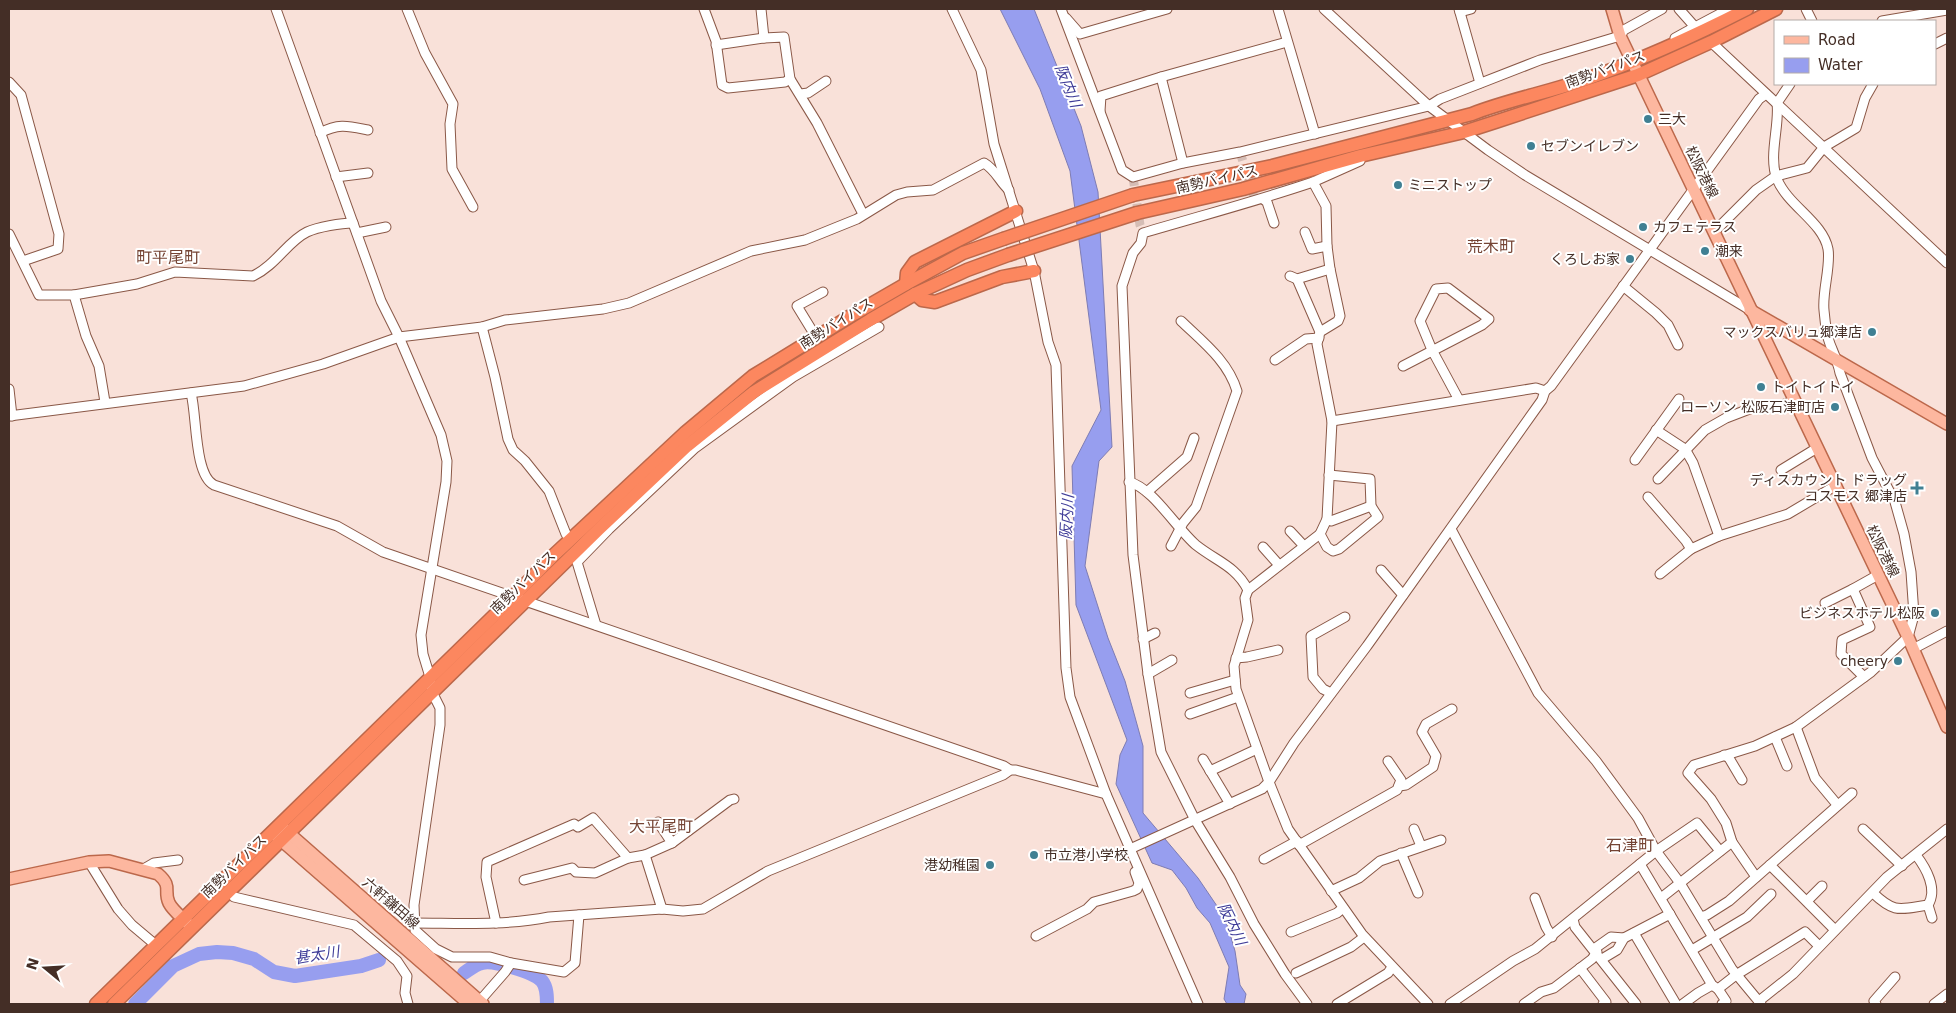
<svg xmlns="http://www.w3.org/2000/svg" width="1956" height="1013" viewBox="0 0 1956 1013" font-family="'DejaVu Sans','Noto Sans JP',sans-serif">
<rect width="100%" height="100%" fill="#f9e1d9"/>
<polygon fill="#979eef" stroke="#7e7cb3" points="1000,9 1034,9 1081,126 1098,192 1112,447 1099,461 1085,566 1108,638 1125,681 1143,746 1143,813 1198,878 1217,906 1228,927 1235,951 1240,985 1246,994 1244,1004 1227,1004 1224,999 1229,967 1210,923 1197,908 1186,888 1172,870 1152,863 1116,784 1120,755 1127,740 1076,605 1072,466 1101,410 1070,171 1040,89"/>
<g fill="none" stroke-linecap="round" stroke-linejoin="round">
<g stroke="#979eef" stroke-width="14">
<path d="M464,973C470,969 476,964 482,963C493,960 534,972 542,981C547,987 547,997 547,1004"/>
<polyline points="135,1004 173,966 199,954 217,952 233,953 254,959 274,972 295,976 361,966 379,960"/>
</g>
<g stroke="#d5bdb5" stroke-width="9" stroke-dasharray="9 4.5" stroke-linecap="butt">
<polyline points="1240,152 1255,200"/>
<polyline points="1133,177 1140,225 1143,233"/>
</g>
<defs>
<g id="minor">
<polyline points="276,9 381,301 399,337 441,435 447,461 446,482 421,635 423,654 430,677 432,692 440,708 440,725 414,905 415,930 436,949 452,957 490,957 511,963"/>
<polyline points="407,9 425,53 453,104 450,124 452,169 473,207"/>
<polyline points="704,9 716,41 722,85 728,88 785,82 790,79"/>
<polyline points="761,9 764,38 784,37 790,79 817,123 863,214"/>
<polyline points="952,9 981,70 994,144 1034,271 1048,342 1056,365 1066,668 1070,697 1106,794 1198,1004"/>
<polyline points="1061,9 1122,170 1133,177 1183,163 1240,152 1429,106 1440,99 1540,60 1620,36 1624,30 1662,9"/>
<polyline points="1278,9 1315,134"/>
<polyline points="1324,9 1429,106 1488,150 1525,175 1750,310"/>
<polyline points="1459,9 1480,83"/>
<polyline points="1806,9 1812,21"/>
<polyline points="1460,12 1471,9"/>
<polyline points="1066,18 1080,34 1167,9"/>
<polyline points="1882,21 1947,10"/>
<polyline points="1695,27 1729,9"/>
<polyline points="1675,38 1695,27 1679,9"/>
<polyline points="1711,42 1947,263"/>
<polyline points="1935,44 1947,38"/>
<polyline points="716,45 764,38"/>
<polyline points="1161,77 1183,163"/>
<polyline points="9,82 21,95 24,106 59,234 58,249 23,261"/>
<polyline points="801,94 808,93 826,81"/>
<polyline points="1100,111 1101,96 1161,77 1287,42"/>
<path d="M320,133C339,123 348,126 368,130"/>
<polyline points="1360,161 1313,182 1326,206 1327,246 1330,269 1340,316 1338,321 1320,332 1317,344 1332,421 1327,519 1320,534 1248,590 1245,598 1248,620 1234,666 1236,689 1269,782 1288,829 1362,934 1428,1004"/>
<polyline points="336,177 368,173"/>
<polyline points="1263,199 1267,202 1274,223"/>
<polyline points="1305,232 1312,249 1327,246"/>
<polyline points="1714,232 1756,190 1776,176 1807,168 1824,147 1856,128 1865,98 1873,84"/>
<polyline points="357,233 386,227"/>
<polyline points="9,234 39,295 74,295 86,336 99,366 105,402"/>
<polyline points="1290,276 1297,279 1330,269"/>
<polyline points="1297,279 1320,332"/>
<polyline points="1623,286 1656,313 1668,325 1678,345"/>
<path d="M74,295L137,284L175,272L253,276C276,265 288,241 307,232C318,227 341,223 353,223"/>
<polyline points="482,327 495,377 508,439 513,450 525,461 549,491 566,534"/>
<polyline points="816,337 797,306 823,292"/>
<polyline points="1275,360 1306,339 1319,338"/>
<polyline points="1403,366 1482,325 1489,319 1448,288 1436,289 1420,321 1432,350 1459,400"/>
<polyline points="9,389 12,416"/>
<path d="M191,393C197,415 194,475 214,485L337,526L383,552L1004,766L1010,770"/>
<path d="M9,416L244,386L323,364L399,337L482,327L505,320L603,309L629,303L751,251L805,240L857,219L896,195L907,192L933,190L984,163C996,170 999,181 1009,190"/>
<polyline points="1332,421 1536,388 1545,391"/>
<polyline points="1656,430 1685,449 1693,463 1719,536"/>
<polyline points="1635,460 1679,399"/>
<polyline points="1781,470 1817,448"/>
<polyline points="1658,479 1705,430 1726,418 1752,408 1779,406 1794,401"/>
<path d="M1129,482C1152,487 1177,529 1196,545C1216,561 1236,566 1248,590"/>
<polyline points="1147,492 1187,457 1194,438"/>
<polyline points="1648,497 1686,541 1691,549"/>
<polyline points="1327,519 1331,521 1371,506"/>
<polyline points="1451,529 1538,693 1596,761 1638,818 1656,851 1680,883 1732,969 1761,1004"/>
<polyline points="1290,531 1304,546"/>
<polyline points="1320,534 1327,547 1333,551 1339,549 1378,517 1371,506 1370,479 1329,475"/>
<path d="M1171,546L1183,523L1196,507L1237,391C1228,361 1203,342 1181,321"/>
<polyline points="1263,547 1279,565"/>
<polyline points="1381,570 1403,595"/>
<polyline points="1660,574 1691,549 1719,536 1788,514 1835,486"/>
<polyline points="1825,603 1853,589"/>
<polyline points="596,625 577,562 609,529 695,448 793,377 879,327"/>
<polyline points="1143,639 1155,633"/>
<polyline points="1913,649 1947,631"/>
<polyline points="1236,658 1247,657 1278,650"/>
<polyline points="1148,674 1172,660"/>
<polyline points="1864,677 1841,654 1842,640 1870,627 1853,589 1878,575"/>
<polyline points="1190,693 1235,680"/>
<polyline points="1331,693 1323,689 1313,677 1311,636 1345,617"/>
<polyline points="1190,714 1238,697"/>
<polyline points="1796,727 1815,778 1835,802"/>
<polyline points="1775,737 1787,766"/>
<polyline points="1724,755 1729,758 1742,780"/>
<polyline points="1203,759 1230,804"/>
<polyline points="1210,771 1257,749"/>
<polyline points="1399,786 1406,785 1433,767 1436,756 1422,732 1426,724 1452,709"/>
<polyline points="658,822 672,843"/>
<polyline points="1414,829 1421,846"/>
<polyline points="1863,829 1902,866"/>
<polyline points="1299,845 1397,790 1401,780 1388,761"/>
<polyline points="1130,849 1262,789 1269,782 1294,743 1367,646 1542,400 1545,391 1551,386 1759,99 1766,94"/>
<polyline points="1401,853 1418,893"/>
<polyline points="645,855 672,843 730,800 734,799"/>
<polyline points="1264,859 1297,841"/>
<polyline points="89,862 118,909 132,925 151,941"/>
<polyline points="1640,864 1712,985 1718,989 1736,975 1805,932 1819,946"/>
<polyline points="1770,865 1835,930"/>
<polyline points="142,870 154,863 178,860"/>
<path d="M1756,877L1732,842L1726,823L1711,799L1688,773L1694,765L1755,746L1796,727L1871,672L1908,637L1914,615L1911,572L1904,534L1895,502L1872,458L1840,373C1838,362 1834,354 1830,344C1826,334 1825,321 1824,310C1822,292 1831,266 1828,249C1823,222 1788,206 1777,179C1768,156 1780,125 1777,103L1790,84"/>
<polyline points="524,880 572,868 576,872 595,873 628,858 645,855 662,909"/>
<polyline points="1331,891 1359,878 1380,861 1441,840"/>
<path d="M1873,893C1895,914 1900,909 1928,905C1938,889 1926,868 1916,855"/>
<polyline points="234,897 354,925 397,961 407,976 405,993 408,1004"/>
<polyline points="1535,898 1546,927 1552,937"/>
<polyline points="1661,898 1732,842"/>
<polyline points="1807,901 1822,886"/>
<polyline points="1928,905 1932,918"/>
<polyline points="1701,917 1707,915 1729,901 1852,793"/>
<polyline points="1573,919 1575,927 1636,1004"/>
<path d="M414,923C459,923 504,926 549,917L662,909L683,911L703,909L768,871L1003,775L1010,770H1016L1106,794"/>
<polyline points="496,923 486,877 487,862 574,824 578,827 593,818 628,858"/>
<polyline points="1291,932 1337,913 1343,908"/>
<polyline points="1634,933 1676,1004"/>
<polyline points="1036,936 1087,909 1094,902 1133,891 1137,889 1139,883 1135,872"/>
<polyline points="1594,949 1611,937 1624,938"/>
<polyline points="1692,950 1747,917 1771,894"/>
<polyline points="1602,959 1617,950 1624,938 1670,914"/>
<polyline points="1580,968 1606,1002 1603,1004"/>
<polyline points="1296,973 1351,947 1364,937"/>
<polyline points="1718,989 1726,1001 1722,1004"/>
<polyline points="1759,1001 1793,974 1887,877 1947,829"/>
<polyline points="477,1004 505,972 511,963 564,972 575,963 579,915"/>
<path d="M1307,1004L1285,974L1254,924L1230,877L1195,820L1161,752L1148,674L1133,555L1122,286L1133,253L1141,243L1143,233C1200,216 1257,201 1313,182"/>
<polyline points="1337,1004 1388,973 1392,967"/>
<polyline points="1450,1004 1513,961 1535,949 1656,851 1697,823 1720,851"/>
<polyline points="1524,1004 1541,992 1554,988 1592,959 1597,952"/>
<polyline points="1683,1004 1698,993 1712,985"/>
<polyline points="1876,1004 1874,1001 1895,977"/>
<polyline points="1934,1004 1947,994"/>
</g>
<g id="major">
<polyline points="1612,9 1620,36 1632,61 1908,637 1947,727"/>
<polyline points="1750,310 1947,424"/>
<polyline points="283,828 483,1004"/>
<polyline points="274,834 469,1004"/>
<path d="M9,879L89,862L109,861L158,874C173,887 163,890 169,903C173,911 183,918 189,925"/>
</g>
<g id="highway">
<path d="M1133,195L1272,166L1472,114C1510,99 1551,92 1589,78C1644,59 1696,35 1747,9"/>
<polyline points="1137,213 1243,189 1360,156 1464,132 1495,122 1638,75 1711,42 1776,9"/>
<polyline points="906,284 907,273 915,262 1016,211"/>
<polyline points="915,294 922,300 935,302 1002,277 1034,271"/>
<polyline points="96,1004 512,598 555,554 686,432 753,376 854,314 906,284 963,253 1003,239"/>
<polyline points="114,1004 599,529 687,446 754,392 870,320 915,294 967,270 1008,255"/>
</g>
</defs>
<use href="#minor" stroke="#8a5847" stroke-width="11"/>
<use href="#major" stroke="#bc684b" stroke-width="14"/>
<use href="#highway" stroke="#bc684b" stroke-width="15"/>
<use href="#minor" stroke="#fff" stroke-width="9"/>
<use href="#major" stroke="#fdb79f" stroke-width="11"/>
<use href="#highway" stroke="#fc875f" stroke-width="12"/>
<defs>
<g id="highway-bridge">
<polyline points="1003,239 1133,195"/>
<polyline points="1008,255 1137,213"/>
</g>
</defs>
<use href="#highway-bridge" stroke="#bc684b" stroke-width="15" stroke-linecap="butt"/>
<use href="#highway-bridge" stroke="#fc875f" stroke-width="12"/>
</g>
<g fill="#408093" stroke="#fff" stroke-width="2">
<circle cx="1648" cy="119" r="5"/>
<circle cx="1531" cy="146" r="5"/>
<circle cx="1398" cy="185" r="5"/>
<circle cx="1643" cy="227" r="5"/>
<circle cx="1705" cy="251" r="5"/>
<circle cx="1630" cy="259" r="5"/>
<circle cx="1872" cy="332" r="5"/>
<circle cx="1761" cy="387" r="5"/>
<circle cx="1835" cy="407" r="5"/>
<path d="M1914.5 480.5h5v5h5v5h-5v5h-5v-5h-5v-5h5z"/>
<circle cx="1935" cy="613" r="5"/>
<circle cx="1898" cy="661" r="5"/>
<circle cx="1034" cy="855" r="5"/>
<circle cx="990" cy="865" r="5"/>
</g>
<g text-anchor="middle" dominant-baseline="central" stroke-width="4" stroke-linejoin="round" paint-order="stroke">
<g font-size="14" fill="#442e26" stroke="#fff">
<text transform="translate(1605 69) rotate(-20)">南勢バイパス</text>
<text transform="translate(1702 172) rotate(64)">松阪港線</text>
<text transform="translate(1217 179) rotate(-13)">南勢バイパス</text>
<text transform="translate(836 323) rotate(-32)">南勢バイパス</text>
<text transform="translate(1883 551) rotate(64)">松阪港線</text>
<text transform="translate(523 582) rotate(-44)">南勢バイパス</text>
<text transform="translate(234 866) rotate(-44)">南勢バイパス</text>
<text transform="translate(391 903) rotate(41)">六軒鎌田線</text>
</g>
<g font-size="14" fill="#442e26" stroke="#fff" text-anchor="start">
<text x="1658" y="119">三大</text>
<text x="1541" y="146">セブンイレブン</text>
<text x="1408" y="185">ミニストップ</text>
<text x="1653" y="227">カフェテラス</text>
<text x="1715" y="251">潮来</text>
<text x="1620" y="259" text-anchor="end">くろしお家</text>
<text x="1862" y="332" text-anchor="end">マックスバリュ郷津店</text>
<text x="1771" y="387">トイトイトイ</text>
<text x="1825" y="407" text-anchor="end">ローソン 松阪石津町店</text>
<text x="1907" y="480" text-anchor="end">ディスカウント ドラッグ<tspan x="1907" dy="16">コスモス 郷津店</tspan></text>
<text x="1925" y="613" text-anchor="end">ビジネスホテル松阪</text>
<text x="1888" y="661" text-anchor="end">cheery</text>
<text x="1044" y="855">市立港小学校</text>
<text x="980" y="865" text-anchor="end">港幼稚園</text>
</g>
<g font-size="15" font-style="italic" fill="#3f3c98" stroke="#fff">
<text transform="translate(1068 86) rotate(68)">阪内川</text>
<text transform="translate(1067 517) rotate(-87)">阪内川</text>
<text transform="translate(1232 924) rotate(64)">阪内川</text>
<text transform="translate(317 955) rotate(-9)">甚太川</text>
</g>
<g font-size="16" fill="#754434" stroke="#fff">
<text x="1491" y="246">荒木町</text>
<text x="168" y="257">町平尾町</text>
<text x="661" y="826">大平尾町</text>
<text x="1630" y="845">石津町</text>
</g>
</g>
<rect width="1956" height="1013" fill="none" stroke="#442e26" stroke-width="20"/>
<rect x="1774" y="20" width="162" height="65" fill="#ffffff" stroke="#b4aba8"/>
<rect x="1784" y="36" width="25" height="8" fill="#fdb79f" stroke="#b4aba8"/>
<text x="1818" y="45" font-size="15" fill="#442e26">Road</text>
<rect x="1784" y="58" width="25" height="15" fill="#979eef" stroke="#b4aba8"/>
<text x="1818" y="70" font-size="15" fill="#442e26">Water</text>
<g transform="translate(45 968) rotate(288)" stroke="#ffffff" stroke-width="4" paint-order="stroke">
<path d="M0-4L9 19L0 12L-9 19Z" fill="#442e26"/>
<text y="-8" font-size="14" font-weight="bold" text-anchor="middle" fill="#442e26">N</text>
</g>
</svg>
